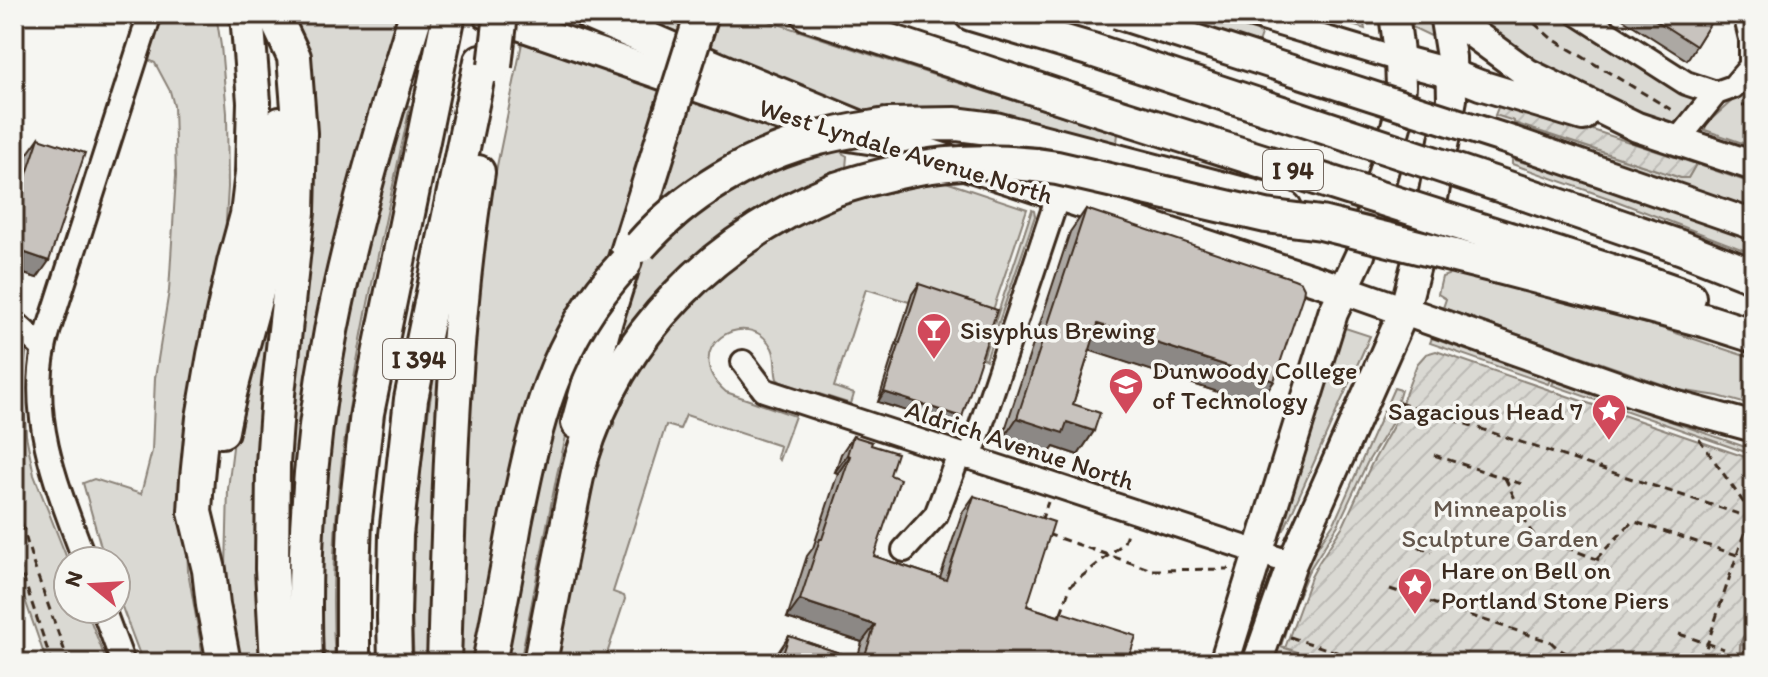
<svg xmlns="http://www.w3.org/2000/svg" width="1768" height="677" viewBox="0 0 1768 677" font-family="Itim,sans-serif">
<defs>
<pattern id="garden-furrows" width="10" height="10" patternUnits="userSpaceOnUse" patternTransform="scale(2)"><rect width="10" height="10" fill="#dad9d3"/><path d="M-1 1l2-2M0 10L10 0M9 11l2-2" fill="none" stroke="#bcbab5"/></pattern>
<pattern id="water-rules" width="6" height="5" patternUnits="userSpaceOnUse" patternTransform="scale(2)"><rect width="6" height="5" fill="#b6b0a9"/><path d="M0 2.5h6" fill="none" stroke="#958f89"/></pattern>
</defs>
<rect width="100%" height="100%" fill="#f6f6f2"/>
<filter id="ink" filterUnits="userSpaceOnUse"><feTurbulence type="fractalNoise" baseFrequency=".0125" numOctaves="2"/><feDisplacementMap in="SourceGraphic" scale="16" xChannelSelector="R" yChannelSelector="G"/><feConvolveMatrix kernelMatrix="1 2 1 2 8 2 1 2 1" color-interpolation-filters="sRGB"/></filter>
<g filter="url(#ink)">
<g fill="#dad9d3" stroke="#8a8278" stroke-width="2">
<polygon points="161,14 216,14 221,46 227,113 228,187 225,239 187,545 188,571 204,663 143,663 116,591 116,561 105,561 83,483 94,479 141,494 152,451 155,378 169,291 176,176 174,106 170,91 155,63 149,60"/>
<polygon points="293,14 404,14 283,627 298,35"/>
<polygon points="528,14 557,14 654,56 652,63"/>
<polygon points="619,14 690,14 682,42"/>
<polygon points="715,14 748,14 884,59 1118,134 1116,150 875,117 703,49"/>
<polygon points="1159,14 1214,14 1253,27 1261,35 1257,46"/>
<polygon points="1316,14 1362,14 1365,29"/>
<polygon points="1407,14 1434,14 1439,40 1410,26"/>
<polygon points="1463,14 1558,14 1699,101 1680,126 1592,95 1520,56"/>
<polygon points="522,43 666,91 614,257 599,274 478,663 457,663 464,422 483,235"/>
<polygon points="1754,77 1754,147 1705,130 1706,124 1743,91"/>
<polygon points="687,97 798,134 648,221"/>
<path d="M401,104L410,106C372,289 322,474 335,663H318L321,500L348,309Z"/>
<polygon points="1514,123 1681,178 1688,178 1696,164 1754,184 1754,213 1511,132"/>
<path d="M837,146L844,149L842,153L847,156L846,168L843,171C809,189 772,204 739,224C694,252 659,289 626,329L617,323L633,268L675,228L757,175Z"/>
<polygon points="1512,159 1579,179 1754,237 1754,254 1614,200 1512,164"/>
<path d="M934,178L1027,209L990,319L913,294L909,302L866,289L834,387L854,394L851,404L781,382L777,379C774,369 777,358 772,348C749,304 675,348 726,392L795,416L779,460L777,457L780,446L686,415L680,429L666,425L613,592L624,596L625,599L604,663H555L592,481L609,432L614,425C614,408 636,375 646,360C693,291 762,234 839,203C849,200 859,198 869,195C891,190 913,184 934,178Z"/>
<polygon points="1032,210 1034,211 1035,216 986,360 983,358"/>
<polygon points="274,271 264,663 241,663 232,616 226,569 228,489 234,439"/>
<polygon points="1450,271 1569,301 1658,327 1754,359 1754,406 1718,396 1679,390 1443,308 1446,299 1438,294 1442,277 1448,275"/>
<polygon points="594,320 557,474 520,663 501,663 544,440"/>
<polygon points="1339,326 1370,336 1284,530 1277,532"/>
<polygon points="17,335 27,344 23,381 26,435 34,475 68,561 68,609 86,609 107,663 47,663 14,568 14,344"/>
<polygon points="1432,338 1550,380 1548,384 1430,343"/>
<path d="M437,358L447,360L434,663H414C407,560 420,459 437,358Z"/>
<polygon points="1554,381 1754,450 1754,455 1552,385"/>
<polygon points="1394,388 1401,390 1391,424 1367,463 1338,525 1308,572 1293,608 1281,646 1332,663 1269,663 1304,567 1335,521"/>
</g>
<g fill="url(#garden-furrows)" stroke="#8a8278" stroke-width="2">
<polygon points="1499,105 1517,105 1696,164 1688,178 1681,178 1514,123 1514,121 1495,115"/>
<polygon points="1436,351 1754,460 1754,663 1332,663 1285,648 1311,577 1319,562 1344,524 1371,465 1392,428 1417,364 1426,354"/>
</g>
<path fill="url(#water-rules)" stroke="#857a71" stroke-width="2" d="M1754,626V663H1742C1737,648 1740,635 1754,626Z"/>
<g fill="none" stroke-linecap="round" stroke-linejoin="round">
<defs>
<g id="minor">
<polyline points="1246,14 1400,60"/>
<polyline points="1578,14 1686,83 1716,93"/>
<polyline points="1677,141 1716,93 1733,87 1751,66 1751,39 1745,14"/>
<polyline points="14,322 44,349"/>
<polyline points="743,362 764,390 1292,563"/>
<polyline points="970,458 1058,196"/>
<polyline points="904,550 936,515 959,455"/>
<path d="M85,561C60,493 29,424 44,349C46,337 50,325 54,313L150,14"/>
<polyline points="103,609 123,663"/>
</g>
<g id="major">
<polyline points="487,14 829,133 901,144 1345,290 1639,394 1677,406 1754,427"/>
<polyline points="1454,14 1463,26 1527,73 1637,127 1754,166"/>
<polyline points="1400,60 1452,74 1480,85 1583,116"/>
<polyline points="1512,141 1754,225"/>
<polyline points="1224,663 1333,313 1360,255 1398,119 1401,86 1400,60 1394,14"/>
<polyline points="1257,663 1292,563 1404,311 1431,208 1452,99 1451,57 1444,14"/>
</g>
<g id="highway">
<polyline points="590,14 725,72 878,135"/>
<polyline points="808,14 1076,102"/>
<polyline points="971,14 1092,50"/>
<polyline points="276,19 294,57 300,133 298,212 278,394 273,464 272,569 277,663"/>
<polyline points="887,125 956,124 995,129 1270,201 1285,208"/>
<polyline points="1523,193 1683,248 1754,276"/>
<polyline points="1509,239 1646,282 1689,297"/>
<polyline points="1499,267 1707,321 1754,336"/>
<polyline points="578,423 606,320 671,112"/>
<path d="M222,431C231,379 249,328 261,276C272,226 278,175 280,124"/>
<polyline points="224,663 213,605 209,570 195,512 197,478 203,418 214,355 234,263 247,215 252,173 254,102 247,14"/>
<path d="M306,663C302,552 310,440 331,331C352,224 384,118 416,14"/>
<polyline points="353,663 353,575 355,519 367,413 449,14"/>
<polyline points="395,663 394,617 396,535 411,399 481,61"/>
<path d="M444,663C449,499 452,334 478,172"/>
<path d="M540,663C548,619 557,575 566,531C571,508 575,483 581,460C619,332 715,239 836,189"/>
</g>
</defs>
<use href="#minor" stroke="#3b2a1e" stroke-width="28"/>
<use href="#major" stroke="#3b2a1e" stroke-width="34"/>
<use href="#highway" stroke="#3b2a1e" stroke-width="38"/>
<g stroke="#3b2a1e" stroke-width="3" stroke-dasharray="8 6" stroke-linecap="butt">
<polyline points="1524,14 1551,38 1675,112"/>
<polyline points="1742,105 1754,104"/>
<polyline points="1399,402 1754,519"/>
<polyline points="1699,439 1751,513 1701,663"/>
<polyline points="1434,455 1525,485"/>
<polyline points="1505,478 1530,530 1535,536 1605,562"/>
<polyline points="14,496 33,563 69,663"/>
<polyline points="1041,521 1048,502"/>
<polyline points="1047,534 1152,570 1229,569"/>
<polyline points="1405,543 1432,552"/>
<polyline points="14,550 52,663"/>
<polyline points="1596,559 1631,523 1635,522 1737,555"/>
<path d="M1390,589L1551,642C1559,651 1568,653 1578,660L1575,661L1562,660L1552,663"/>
<polyline points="1061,613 1071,585 1124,543 1128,529"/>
<polyline points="1679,634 1724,649"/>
<polyline points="1290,637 1370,663"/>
</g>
<use href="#minor" stroke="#f6f6f2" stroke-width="22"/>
<use href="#major" stroke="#f6f6f2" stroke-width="28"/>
<use href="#highway" stroke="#f6f6f2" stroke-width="32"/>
<defs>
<polyline id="major-bridge" points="1117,14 1512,141"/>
<g id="highway-bridge">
<polyline points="1092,50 1523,193"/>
<polyline points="495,66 501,14"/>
<polyline points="1076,102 1509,239"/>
<polyline points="671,112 702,14"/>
<path d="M836,189C913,164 977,155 1057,168L1266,216L1321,223L1499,267"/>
<path d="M640,246C686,194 751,155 819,138C842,132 864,129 887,125"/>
<path d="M489,663C498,617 507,571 515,524C535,425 553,340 625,263"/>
</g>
</defs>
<use href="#major-bridge" stroke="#3b2a1e" stroke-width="34" stroke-linecap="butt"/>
<use href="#highway-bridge" stroke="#3b2a1e" stroke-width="38" stroke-linecap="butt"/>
<use href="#major-bridge" stroke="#f6f6f2" stroke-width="28"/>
<use href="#highway-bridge" stroke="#f6f6f2" stroke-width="32"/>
</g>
<g fill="#aca8a3" stroke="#3b2a1e" stroke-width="2">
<polygon points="1615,14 1716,14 1687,60"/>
<polygon points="39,138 37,278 14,271 14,193 26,156"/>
<polygon points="1086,209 1274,381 1258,405 1090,350 1073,404 1094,431 1078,455 1054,447 1046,457 1001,442 1070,232"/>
<polygon points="919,284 962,417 955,426 878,402 912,294"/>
<polygon points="853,436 871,445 890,475 874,556 940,578 962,513 974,496 1027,606 1058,616 1061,612 1127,663 774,663 777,654 789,636 857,659 862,642 787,618 807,556 813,548 838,473 835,472 841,454"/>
</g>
<g fill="#8c8885" stroke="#3b2a1e" stroke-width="2">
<polygon points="14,249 49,261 37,278 14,271"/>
<polygon points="1098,324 1274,381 1258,405 1082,348"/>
<polygon points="884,392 962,417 955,426 878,402"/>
<polygon points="1017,418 1067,422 1094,431 1078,455 1054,447 1046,457 1001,442"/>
<polygon points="847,455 850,456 838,473 835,472"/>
<polygon points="800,600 875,625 862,642 787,618"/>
</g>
<g fill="#c8c3be" stroke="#3b2a1e" stroke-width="2">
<polygon points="1646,14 1716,14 1696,46"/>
<polygon points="39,138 85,153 49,261 14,249 14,213"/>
<polygon points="1086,209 1294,279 1301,282 1304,288 1303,295 1274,381 1098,324 1073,404 1100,413 1094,431 1067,422 1063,433 1017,418"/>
<polygon points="919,284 997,310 962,417 884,392"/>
<polygon points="853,436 872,442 871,445 897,453 890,475 900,479 874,556 946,580 974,496 1054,522 1027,606 1060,617 1061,612 1136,636 1127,663 780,663 789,636 863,661 875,625 800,600 820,539 822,539 850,456 847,455"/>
</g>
</g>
<defs>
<symbol id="bar-pin" viewBox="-11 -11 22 30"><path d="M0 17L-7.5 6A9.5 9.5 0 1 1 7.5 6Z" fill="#d1495b" stroke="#f6f6f2"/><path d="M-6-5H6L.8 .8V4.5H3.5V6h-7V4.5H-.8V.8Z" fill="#fff"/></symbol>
<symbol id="university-pin" viewBox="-11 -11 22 30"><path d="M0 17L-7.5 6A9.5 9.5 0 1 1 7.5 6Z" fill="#d1495b" stroke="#f6f6f2"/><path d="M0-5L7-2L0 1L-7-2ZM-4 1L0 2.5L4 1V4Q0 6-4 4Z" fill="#fff"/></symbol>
<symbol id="sight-pin" viewBox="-11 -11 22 30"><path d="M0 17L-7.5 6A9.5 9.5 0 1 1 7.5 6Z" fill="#d1495b" stroke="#f6f6f2"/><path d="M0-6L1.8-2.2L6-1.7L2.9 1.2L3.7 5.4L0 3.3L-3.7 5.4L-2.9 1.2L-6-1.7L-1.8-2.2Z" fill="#fff"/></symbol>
</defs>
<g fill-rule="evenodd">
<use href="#bar-pin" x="914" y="310" width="40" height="54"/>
<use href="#university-pin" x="1106" y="365" width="40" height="54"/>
<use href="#sight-pin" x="1589" y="391" width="40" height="54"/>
<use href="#sight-pin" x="1395" y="565" width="40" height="54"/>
</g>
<g text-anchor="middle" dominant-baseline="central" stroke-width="7" stroke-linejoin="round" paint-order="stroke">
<g fill="#f6f6f2" stroke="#73675e" stroke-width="2">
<rect x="1263" y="150" width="60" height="40" rx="6"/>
<rect x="383" y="339" width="72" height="40" rx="6"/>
</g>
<g font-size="24" font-weight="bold" fill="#3b2a1e">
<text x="1293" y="170">I 94</text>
<text x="419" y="359">I 394</text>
</g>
<g font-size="26" fill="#3b2a1e" stroke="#f6f6f2">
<text transform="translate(906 151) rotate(17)">West Lyndale Avenue North</text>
<text transform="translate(1020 445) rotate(18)">Aldrich Avenue North</text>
</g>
<g font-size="26" fill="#3b2a1e" stroke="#f6f6f2" text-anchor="start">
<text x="960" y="330">Sisyphus Brewing</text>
<text x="1152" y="370">Dunwoody College<tspan x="1152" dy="30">of Technology</tspan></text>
<text x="1583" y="411" text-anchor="end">Sagacious Head 7</text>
<text x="1441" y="570">Hare on Bell on<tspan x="1441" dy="30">Portland Stone Piers</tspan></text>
</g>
<g font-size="26" fill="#63564b" stroke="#f6f6f2">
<text x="1500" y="508">Minneapolis<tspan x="1500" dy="30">Sculpture Garden</tspan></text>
</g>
</g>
<rect width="1768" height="677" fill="none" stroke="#f6f6f2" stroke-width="48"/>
<rect x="24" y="24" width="1720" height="629" fill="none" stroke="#3b2a1e" stroke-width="3" filter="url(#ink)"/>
<g transform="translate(92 585) rotate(288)"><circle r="38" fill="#f6f6f2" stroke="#aba49d" stroke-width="2"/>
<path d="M0-6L14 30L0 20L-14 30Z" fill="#d1495b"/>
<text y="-12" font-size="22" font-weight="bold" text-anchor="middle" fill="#3b2a1e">N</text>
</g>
</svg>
